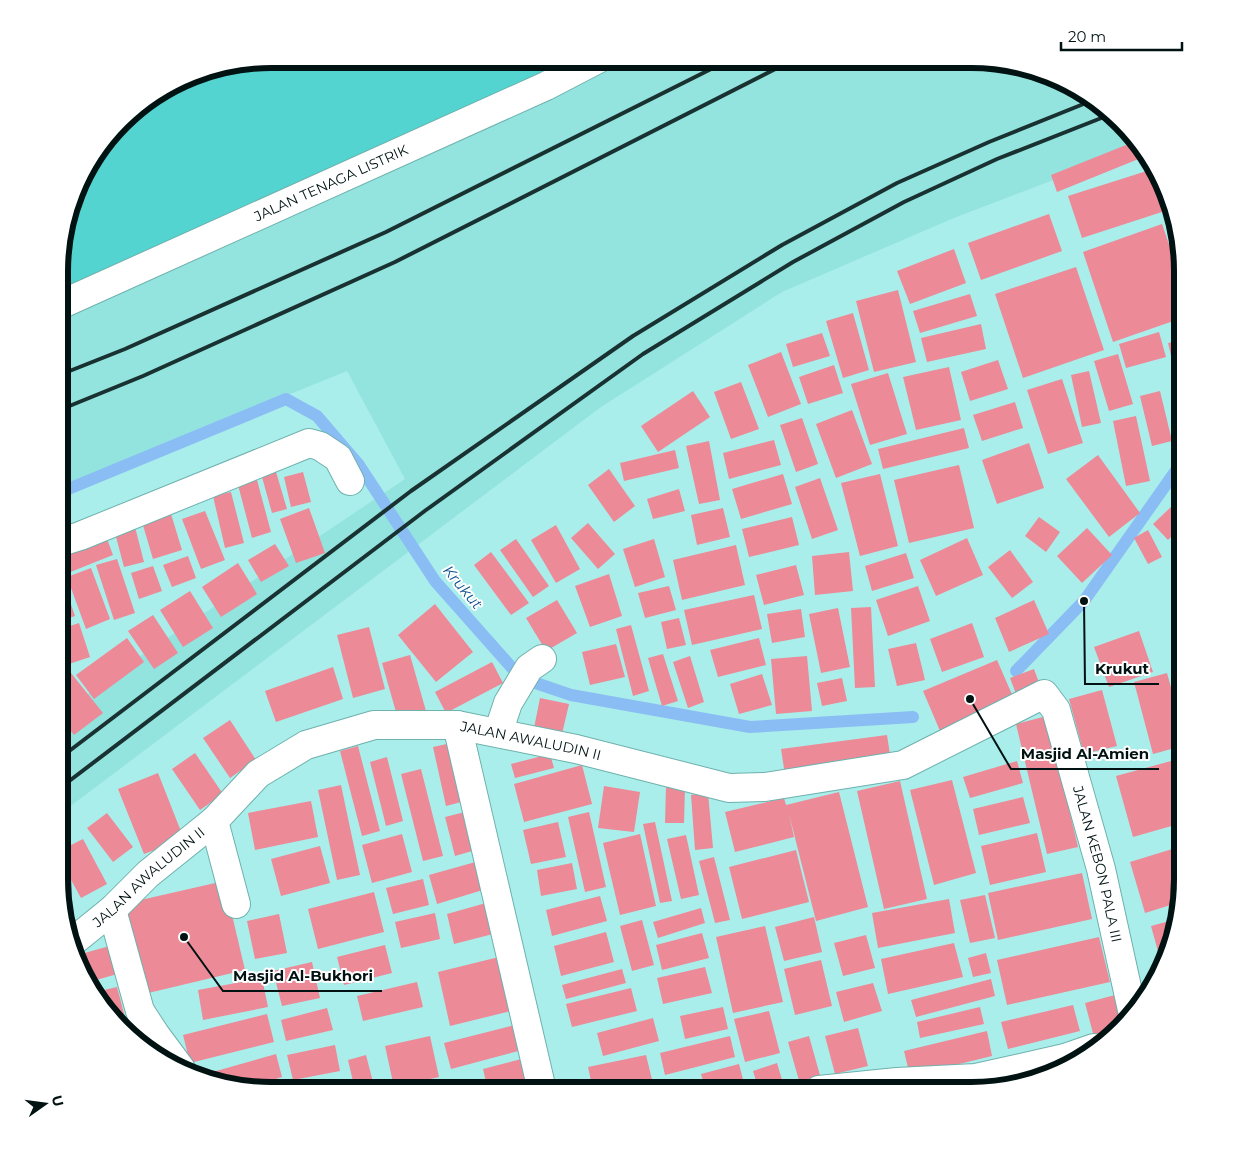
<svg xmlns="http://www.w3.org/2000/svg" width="1241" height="1149" viewBox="0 0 1241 1149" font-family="Montserrat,sans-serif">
<rect width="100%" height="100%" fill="#aaeeeb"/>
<polygon fill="#93e3df" points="587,59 985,59 1065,81 1130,131 1140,147 954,218 782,292 601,407 60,814 60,715 124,667 405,479 347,371 61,487 62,316"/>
<polygon fill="#53d4d0" points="270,59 587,59 62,316 63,229 87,164 131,111 202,70"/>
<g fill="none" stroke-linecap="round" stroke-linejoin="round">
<g stroke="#8bbdf5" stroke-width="12">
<polyline points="61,492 286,399 317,416 359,465 435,581 521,678 571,695 750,727 913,717"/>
<polyline points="1016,671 1084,601 1177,469 1182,466"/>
</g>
</g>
<g fill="#ec8a97">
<polygon points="1136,141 1146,156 1057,192 1051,175"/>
<polygon points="1153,169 1168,210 1082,238 1068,196"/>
<polygon points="1049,214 1062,251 981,280 968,243"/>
<polygon points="1162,224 1182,282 1182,318 1113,342 1083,252"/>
<polygon points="954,249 966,283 910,304 897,271"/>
<polygon points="1076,267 1104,350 1023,378 995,294"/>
<polygon points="898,290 916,362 874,372 856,301"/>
<polygon points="970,294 977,316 920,333 913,311"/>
<polygon points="853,313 869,370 843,378 826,321"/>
<polygon points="981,324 986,349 927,362 921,338"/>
<polygon points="1159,332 1166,357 1126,368 1119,344"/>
<polygon points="822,333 830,356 793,367 786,344"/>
<polygon points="1182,340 1182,394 1180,394 1168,343"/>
<polygon points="781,352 801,404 768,417 748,365"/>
<polygon points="1118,354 1133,404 1109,411 1094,361"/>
<polygon points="998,360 1008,389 970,401 961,372"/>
<polygon points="834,365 843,393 808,404 799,377"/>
<polygon points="949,367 961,420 916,430 903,377"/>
<polygon points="1089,371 1101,423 1082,427 1071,375"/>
<polygon points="888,373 907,434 870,445 851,384"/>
<polygon points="1062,379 1083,443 1048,454 1027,390"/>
<polygon points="741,382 759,429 731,439 714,392"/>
<polygon points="693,391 710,417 658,452 641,426"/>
<polygon points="1160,391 1172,441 1152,446 1140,396"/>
<polygon points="1015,402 1023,428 982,441 973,415"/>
<polygon points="852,410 872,464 836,478 816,424"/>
<polygon points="1136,416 1150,481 1126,486 1113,421"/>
<polygon points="802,418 818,464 796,472 780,425"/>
<polygon points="964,428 969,448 883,469 878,449"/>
<polygon points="774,440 781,465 729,479 723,453"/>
<polygon points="709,441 720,500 699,504 686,446"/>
<polygon points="1029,443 1044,488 997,504 982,460"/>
<polygon points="675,450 679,468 624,481 620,463"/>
<polygon points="1098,455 1140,513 1109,537 1066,479"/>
<polygon points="959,465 974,528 909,543 894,480"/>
<polygon points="609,469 635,506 614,522 588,485"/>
<polygon points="276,472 287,509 272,513 262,477"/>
<polygon points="303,472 311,502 291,507 284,477"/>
<polygon points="783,474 792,504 741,519 732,489"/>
<polygon points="880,474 898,546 860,556 841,483"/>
<polygon points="820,478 838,530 812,539 795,487"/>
<polygon points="257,480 271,532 252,538 238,485"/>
<polygon points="679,489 685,511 653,519 647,499"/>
<polygon points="231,492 244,543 225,548 213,496"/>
<polygon points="1172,506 1182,517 1182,526 1168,540 1153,524"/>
<polygon points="309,508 325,553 296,563 280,519"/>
<polygon points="723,508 730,537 697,545 691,515"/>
<polygon points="205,511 225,560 201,569 182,519"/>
<polygon points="171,514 182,550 153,559 142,522"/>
<polygon points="792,517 799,545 749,557 742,529"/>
<polygon points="1039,517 1060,532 1046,552 1025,536"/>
<polygon points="588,523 615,554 598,569 571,538"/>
<polygon points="556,525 580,569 556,583 531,540"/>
<polygon points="135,527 144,562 124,567 115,533"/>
<polygon points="1087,528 1112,555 1082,583 1057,556"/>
<polygon points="1148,530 1162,557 1148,564 1134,538"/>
<polygon points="1182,535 1182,564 1173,539"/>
<polygon points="967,538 983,575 936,596 920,560"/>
<polygon points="107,539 113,555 63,575 61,571 61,556"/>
<polygon points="516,539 549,586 533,597 500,550"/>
<polygon points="654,539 665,577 635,587 623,549"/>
<polygon points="275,544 289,566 261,582 248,560"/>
<polygon points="736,545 745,585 682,600 673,560"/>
<polygon points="1010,550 1033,582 1012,598 988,567"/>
<polygon points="491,552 529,603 511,615 474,565"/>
<polygon points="849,552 853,591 815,595 812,556"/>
<polygon points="906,553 914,578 872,591 865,566"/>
<polygon points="188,556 196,578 172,587 163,565"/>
<polygon points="117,559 135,613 114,620 96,565"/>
<polygon points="238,563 257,594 221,617 202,587"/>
<polygon points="796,565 804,595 764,605 756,575"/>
<polygon points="153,566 162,591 139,599 131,573"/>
<polygon points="91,568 110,619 86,629 67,577"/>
<polygon points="609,574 622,616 590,627 575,586"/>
<polygon points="669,586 676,610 645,618 638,593"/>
<polygon points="918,586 930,621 888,636 876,600"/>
<polygon points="66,590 75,616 61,621 61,591"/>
<polygon points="190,591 213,628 183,647 160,610"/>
<polygon points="754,595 762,629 692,645 684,610"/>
<polygon points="557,600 577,633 546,651 526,618"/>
<polygon points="1034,600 1049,634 1009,652 995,618"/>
<polygon points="435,604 473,652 436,682 398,635"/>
<polygon points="871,607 875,687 855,688 851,608"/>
<polygon points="838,608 850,667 821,673 809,614"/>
<polygon points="801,609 805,637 772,643 767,614"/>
<polygon points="153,615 178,653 154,669 128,631"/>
<polygon points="679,618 686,645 667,649 661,622"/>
<polygon points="79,623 90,657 60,667 61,629"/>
<polygon points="972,623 984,657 942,672 930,639"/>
<polygon points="631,625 649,691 633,696 616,629"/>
<polygon points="369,627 385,689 353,698 337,635"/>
<polygon points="1139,631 1153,672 1109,687 1094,647"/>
<polygon points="127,638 144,662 94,699 76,675"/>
<polygon points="759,638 766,665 718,677 710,650"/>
<polygon points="916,643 925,680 897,686 888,649"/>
<polygon points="616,644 625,677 590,685 582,652"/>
<polygon points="663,654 678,701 662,706 648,658"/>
<polygon points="410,655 426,711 398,719 382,663"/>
<polygon points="690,656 704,702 688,708 673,662"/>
<polygon points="807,656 812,711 776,714 771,659"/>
<polygon points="997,660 1017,706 943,738 923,691"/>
<polygon points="492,662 503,683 446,713 435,692"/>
<polygon points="333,667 343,699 276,722 265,691"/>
<polygon points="1034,669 1042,691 1018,699 1010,678"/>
<polygon points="71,673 103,713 74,735 60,717 60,681"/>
<polygon points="1167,673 1182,727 1182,746 1153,754 1134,682"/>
<polygon points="762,674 772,705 739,714 730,684"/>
<polygon points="842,678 847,701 822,706 817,683"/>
<polygon points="1102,690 1117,746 1084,754 1069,699"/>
<polygon points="540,698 569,704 562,734 534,728"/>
<polygon points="1047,716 1078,847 1047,854 1016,724"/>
<polygon points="230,720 256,760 230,778 203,738"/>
<polygon points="887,735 891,761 785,775 781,749"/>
<polygon points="456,742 469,800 446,806 433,747"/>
<polygon points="358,746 380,831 362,836 340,751"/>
<polygon points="195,753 223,794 200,810 172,769"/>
<polygon points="550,754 554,768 515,778 511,764"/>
<polygon points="387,757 403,821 386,826 370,762"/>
<polygon points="1182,758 1182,823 1133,837 1116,776"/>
<polygon points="1017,761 1023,783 970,798 963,777"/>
<polygon points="582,765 592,804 524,822 514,784"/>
<polygon points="421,769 443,856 423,861 401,774"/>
<polygon points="158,773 184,839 144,854 118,789"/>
<polygon points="952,780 976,873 934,885 910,790"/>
<polygon points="900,781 927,899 884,909 857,791"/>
<polygon points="341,785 360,875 337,880 318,790"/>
<polygon points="604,786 640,792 634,832 598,828"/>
<polygon points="666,787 685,788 684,823 665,823"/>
<polygon points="839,792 868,907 816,921 789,814 794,837 735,852 725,812 784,798 786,805"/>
<polygon points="708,793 713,848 695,850 691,795"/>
<polygon points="1023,797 1030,823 979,835 973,809"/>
<polygon points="311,801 318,837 255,850 248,813"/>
<polygon points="469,811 479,849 455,856 445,817"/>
<polygon points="589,812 606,887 585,892 568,817"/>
<polygon points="107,813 133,847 113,862 87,828"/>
<polygon points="558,822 566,857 531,864 523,830"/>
<polygon points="655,822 672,901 660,903 643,824"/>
<polygon points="1037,833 1046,872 990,885 981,846"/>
<polygon points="402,834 412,872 372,883 362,845"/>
<polygon points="640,834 656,906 620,915 603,843"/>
<polygon points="686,835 699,895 681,899 667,839"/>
<polygon points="83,839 107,884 81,898 59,858 59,851"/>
<polygon points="320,846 330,883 281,896 271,859"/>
<polygon points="1182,846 1182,879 1177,903 1145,913 1130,862"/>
<polygon points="796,850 809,902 742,919 729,867"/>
<polygon points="714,857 730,920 715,923 699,861"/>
<polygon points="479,861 486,889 437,904 429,875"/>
<polygon points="572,863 577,889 541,896 537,870"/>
<polygon points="1082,873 1092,919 998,940 988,893"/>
<polygon points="423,879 429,905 393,914 386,888"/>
<polygon points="224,881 245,970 144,994 123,904"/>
<polygon points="374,892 384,932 318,949 308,909"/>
<polygon points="985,895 995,938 970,943 960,900"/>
<polygon points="60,896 72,916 65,919 61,901"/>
<polygon points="600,896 607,921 552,936 546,910"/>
<polygon points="949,899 955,933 878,948 872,913"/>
<polygon points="486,903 493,934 454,944 447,914"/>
<polygon points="701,908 705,923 658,938 653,922"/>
<polygon points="435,913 440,939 401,948 395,922"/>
<polygon points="279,914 287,953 255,959 247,921"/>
<polygon points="814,917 822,952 784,961 775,927"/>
<polygon points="642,920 654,965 632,971 620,926"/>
<polygon points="1173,920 1162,966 1151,926"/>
<polygon points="765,926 783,1002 733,1013 716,937"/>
<polygon points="606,932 614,962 561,976 554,946"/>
<polygon points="702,933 709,958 662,970 656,945"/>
<polygon points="866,935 875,968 843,976 834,943"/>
<polygon points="1099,937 1110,982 1007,1005 997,960"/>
<polygon points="954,943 963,977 888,994 881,959"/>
<polygon points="113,945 121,973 89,982 75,959 74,956"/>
<polygon points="385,945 392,973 344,985 337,957"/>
<polygon points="986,953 991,973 973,977 968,958"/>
<polygon points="503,956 515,1010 450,1026 438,972"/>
<polygon points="821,960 832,1006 795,1015 784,969"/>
<polygon points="312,962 320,998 282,1006 273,971"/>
<polygon points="705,967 712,993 663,1004 657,978"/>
<polygon points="622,969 626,983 566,999 562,985"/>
<polygon points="262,978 268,1007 203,1020 198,990"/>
<polygon points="991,979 995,996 916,1017 911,1000"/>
<polygon points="417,982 423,1007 363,1021 357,996"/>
<polygon points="873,983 882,1011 844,1022 836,992"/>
<polygon points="117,987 126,1021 118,1023 111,1018 95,992"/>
<polygon points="631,988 637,1011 572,1027 566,1004"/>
<polygon points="1115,995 1122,1022 1115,1031 1094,1037 1085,1003"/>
<polygon points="1073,1005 1080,1031 1008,1049 1001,1022"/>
<polygon points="723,1007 728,1029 685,1039 680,1016"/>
<polygon points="980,1007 984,1024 920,1038 917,1022"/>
<polygon points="327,1008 333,1030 286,1041 281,1020"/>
<polygon points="769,1011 780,1053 745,1062 734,1019"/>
<polygon points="267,1014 274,1042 190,1063 183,1035"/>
<polygon points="653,1018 659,1041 603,1056 597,1033"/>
<polygon points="515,1025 522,1050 451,1069 444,1043"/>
<polygon points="858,1028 868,1066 835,1074 825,1036"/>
<polygon points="987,1031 992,1056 910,1076 904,1051"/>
<polygon points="430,1036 439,1077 394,1087 385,1046"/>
<polygon points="730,1036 735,1057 665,1075 660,1053"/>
<polygon points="809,1036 821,1079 800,1084 788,1042"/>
<polygon points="335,1045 340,1071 293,1080 287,1055"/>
<polygon points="276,1054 282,1077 252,1086 210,1076 209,1073"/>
<polygon points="366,1055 375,1090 355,1090 348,1060"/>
<polygon points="646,1055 654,1088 643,1090 593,1090 588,1067"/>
<polygon points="521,1059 527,1090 488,1090 483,1069"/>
<polygon points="777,1063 785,1090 759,1090 753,1071"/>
<polygon points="739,1064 745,1087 733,1090 706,1090 701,1074"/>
<polygon points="343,1081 345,1090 309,1090"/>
<polygon points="473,1082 475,1090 439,1090 439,1089"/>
<polygon points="689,1082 691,1090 662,1090 662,1088"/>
</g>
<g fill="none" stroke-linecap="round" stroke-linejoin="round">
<defs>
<g id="minor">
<path id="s1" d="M62,304L546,86L598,59"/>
<polyline points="61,542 80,536 309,443 320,446 338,458 350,481"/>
<polyline points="457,725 542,1090"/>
<polyline points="498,733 508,703 529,668 542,659"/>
<polyline points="214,821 236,904"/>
<polyline points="112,910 140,1011 155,1034 181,1069"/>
<path id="s2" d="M71,943L112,910L148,874L214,821L258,774L306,745L374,725H457L576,749L729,788L765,787L903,765L1044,694L1056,710L1101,869L1132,1010"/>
<polyline points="819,1090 897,1082 976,1078 1065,1058 1094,1048"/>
</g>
</defs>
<use href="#minor" stroke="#6eb1ad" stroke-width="30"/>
<use href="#minor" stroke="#fff" stroke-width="28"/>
<g stroke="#193231" stroke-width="4">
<polyline points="62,374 125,349 386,232 731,59"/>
<polyline points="62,409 143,376 395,262 795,59"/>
<polyline points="60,758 411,491 633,336 782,245 897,183 989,142 1091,101"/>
<polyline points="60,788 426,510 643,354 793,262 904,202 997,159 1109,115"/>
</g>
</g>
<g text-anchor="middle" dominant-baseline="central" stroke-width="4" stroke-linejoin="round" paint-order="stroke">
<g font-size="14" fill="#001212" stroke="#fff">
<text stroke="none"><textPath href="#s1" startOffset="295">JALAN TENAGA LISTRIK</textPath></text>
<text stroke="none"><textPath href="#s2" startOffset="538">JALAN AWALUDIN II</textPath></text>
<text stroke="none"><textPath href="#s2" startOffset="1255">JALAN KEBON PALA III</textPath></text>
<text stroke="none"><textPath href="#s2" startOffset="102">JALAN AWALUDIN II</textPath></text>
</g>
<g font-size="15" font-style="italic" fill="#0f5290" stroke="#fff">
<text transform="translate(463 587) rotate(50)">Krukut</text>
</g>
</g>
<path d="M0 0H1241V1149H0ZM271 68H971A203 203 0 0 1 1174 271V879A203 203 0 0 1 971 1082H271A203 203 0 0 1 68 879V271A203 203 0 0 1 271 68Z" fill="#fff" fill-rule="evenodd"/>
<path fill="none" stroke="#001212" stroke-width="6" d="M271 68H971A203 203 0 0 1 1174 271V879A203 203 0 0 1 971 1082H271A203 203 0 0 1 68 879V271A203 203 0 0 1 271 68Z"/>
<path fill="none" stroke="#001212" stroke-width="2" d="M1084 601L1085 684H1159M970 699L1011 769H1159M184 937L223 991H382"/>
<g fill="#001212" stroke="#fff" stroke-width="2">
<circle cx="1084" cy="601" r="5"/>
<circle cx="970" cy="699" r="5"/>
<circle cx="184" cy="937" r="5"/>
</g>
<g font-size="15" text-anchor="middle" font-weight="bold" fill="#001212" stroke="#fff" stroke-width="4" stroke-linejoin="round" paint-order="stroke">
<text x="1122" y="674">Krukut</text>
<text x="1085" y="759">Masjid Al-Amien</text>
<text x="303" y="981">Masjid Al-Bukhori</text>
</g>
<g transform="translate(45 1104) rotate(76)" stroke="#ffffff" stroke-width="4" paint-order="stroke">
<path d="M0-4L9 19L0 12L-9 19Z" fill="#001212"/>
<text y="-8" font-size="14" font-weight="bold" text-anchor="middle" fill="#001212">U</text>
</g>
<path d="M1061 42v8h121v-8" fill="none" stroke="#001212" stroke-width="2.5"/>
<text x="1068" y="42" font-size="15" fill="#001212" stroke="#ffffff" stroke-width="4" paint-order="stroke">20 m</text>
</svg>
